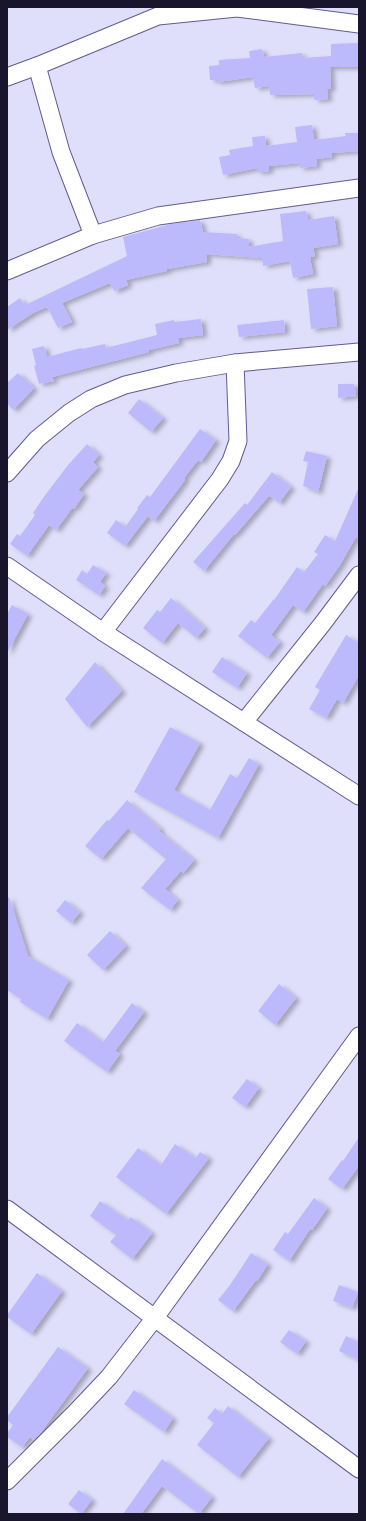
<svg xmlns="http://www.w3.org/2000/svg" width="366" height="1521" viewBox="0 0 366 1521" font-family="Signika,sans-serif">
<defs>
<filter id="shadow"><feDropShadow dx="4.5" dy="2.5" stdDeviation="2" flood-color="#0004"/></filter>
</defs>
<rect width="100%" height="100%" fill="#e0dffb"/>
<g fill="#bdb9fd" filter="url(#shadow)">
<polygon points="359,43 359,67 330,67 331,89 327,89 328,99 314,100 314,94 270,95 269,86 255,88 253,77 217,82 217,80 210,80 209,66 219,65 219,60 250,58 249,51 262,49 264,57 302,53 302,58 331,56 331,44"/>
<polygon points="312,125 314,140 346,136 345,133 359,133 359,151 331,153 332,157 316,159 317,166 300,168 299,163 269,166 269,171 257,172 257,168 223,175 219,157 230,155 229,150 253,146 252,137 265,136 266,146 297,142 295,127"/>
<polygon points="306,211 308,220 334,216 338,244 313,248 315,256 310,257 313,274 293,278 290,261 263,266 262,258 206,254 207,262 167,269 167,271 126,280 128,285 114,291 110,283 62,303 72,322 58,328 47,307 33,313 7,330 7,307 20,298 25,305 127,256 123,237 171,224 200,220 203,232 237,234 237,238 249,239 248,247 283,241 280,214"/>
<polygon points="333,287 337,326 311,329 307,289"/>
<polygon points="201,319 203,335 178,338 179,343 149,350 149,352 52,377 54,381 39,384 34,366 36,365 32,349 44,346 47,357 81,348 82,349 105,344 106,348 157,335 155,324 174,320 174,322"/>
<polygon points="284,320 285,332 239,337 237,325"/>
<polygon points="18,373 34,388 13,410 7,403 7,383"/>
<polygon points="338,384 354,384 356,396 338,398"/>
<polygon points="139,399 163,418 151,432 128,413"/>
<polygon points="200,429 216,440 201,462 198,460 184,478 185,480 154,521 148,516 125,546 107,533 116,520 125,527 138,509 137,508 147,495 150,497"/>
<polygon points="87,444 99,455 93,462 98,467 78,490 84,494 74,509 73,507 56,530 49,525 27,556 10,544 17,534 20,536 35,515 33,513 43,498 68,465"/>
<polygon points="306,451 327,456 318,492 303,486 308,462 303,461"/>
<polygon points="272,472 291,487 279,503 270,496 268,497 235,535 234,534 204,571 193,562 245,503 247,505"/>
<polygon points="359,487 359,539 356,537 340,565 325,586 323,584 303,612 293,605 271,635 280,642 267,658 238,636 251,620 255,623 274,599 274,600 297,567 304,572 318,554 314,552 325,535 335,541"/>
<polygon points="93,565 106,573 100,582 105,586 99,595 76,580 82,570 87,574"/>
<polygon points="171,598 205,628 196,638 178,623 162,643 143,628 157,610 160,612"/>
<polygon points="12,605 28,614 7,653 7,614"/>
<polygon points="346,635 359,643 359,675 343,703 337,699 326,718 309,709 320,690 315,687"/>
<polygon points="222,657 247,673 237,688 212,672"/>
<polygon points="95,662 122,691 87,727 65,699"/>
<polygon points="170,727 200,743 174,790 210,810 230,774 237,778 249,758 259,764 218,838 134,792"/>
<polygon points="127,800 161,829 159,831 194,860 183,873 181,871 165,889 178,900 170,910 141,888 166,859 128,828 101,859 85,846 107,820 109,821"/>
<polygon points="9,897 28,956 69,980 47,1019 20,1002 21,999 7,990 7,898"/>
<polygon points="65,900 80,912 71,923 56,911"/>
<polygon points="110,931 126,946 103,970 87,955"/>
<polygon points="279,984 296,998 275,1025 258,1011"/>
<polygon points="132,1003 144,1012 115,1051 120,1054 107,1072 64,1041 77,1023 103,1042"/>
<polygon points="247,1079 259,1088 245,1107 232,1098"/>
<polygon points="359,1137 359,1166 342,1189 328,1179 342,1160 343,1161"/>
<polygon points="175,1144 196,1158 200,1152 209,1158 166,1214 116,1177 138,1148 161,1165"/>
<polygon points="314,1198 327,1208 312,1230 310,1229 289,1261 273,1250 285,1232 288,1234"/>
<polygon points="100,1201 128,1220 131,1217 152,1233 132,1259 110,1242 116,1235 90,1216"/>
<polygon points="251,1253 268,1264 257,1281 256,1280 233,1311 218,1300 230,1285"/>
<polygon points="37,1273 62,1291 31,1334 7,1317 7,1315"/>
<polygon points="339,1285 358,1292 352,1308 333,1301"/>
<polygon points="289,1330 306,1341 297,1354 280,1342"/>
<polygon points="346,1336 359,1342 359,1360 339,1351"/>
<polygon points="58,1347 88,1368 39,1435 34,1440 30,1437 22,1447 7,1437 7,1433 13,1425 7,1420 7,1417"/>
<polygon points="134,1390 173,1418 164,1432 124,1404"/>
<polygon points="228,1406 269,1438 238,1477 197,1445 214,1423 207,1418 215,1408 222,1414"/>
<polygon points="162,1459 212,1497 199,1514 162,1486 141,1514 123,1514"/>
<polygon points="79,1490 92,1500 81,1514 68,1504"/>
</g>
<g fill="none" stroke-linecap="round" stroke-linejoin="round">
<defs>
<g id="minor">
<polyline points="37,66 61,152 93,235"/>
<polyline points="7,77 37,66 158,16 237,8 359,24"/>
<polyline points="7,271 93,235 158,216 359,188"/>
<polyline points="7,473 37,439 69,413 91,399 125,385 176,373 235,363 359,352"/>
<polyline points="7,566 103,632 359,796"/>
<polyline points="103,632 220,479 231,461 238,441 235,363"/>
<polyline points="244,722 323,623 359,575"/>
<polyline points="7,1209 359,1469"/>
<polyline points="7,1481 73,1415 109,1377 154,1319 359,1036"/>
</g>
</defs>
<use href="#minor" stroke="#605a96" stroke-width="19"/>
<use href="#minor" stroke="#fff" stroke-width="17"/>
</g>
<rect width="366" height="1521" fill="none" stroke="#18152d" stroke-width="16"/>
</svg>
